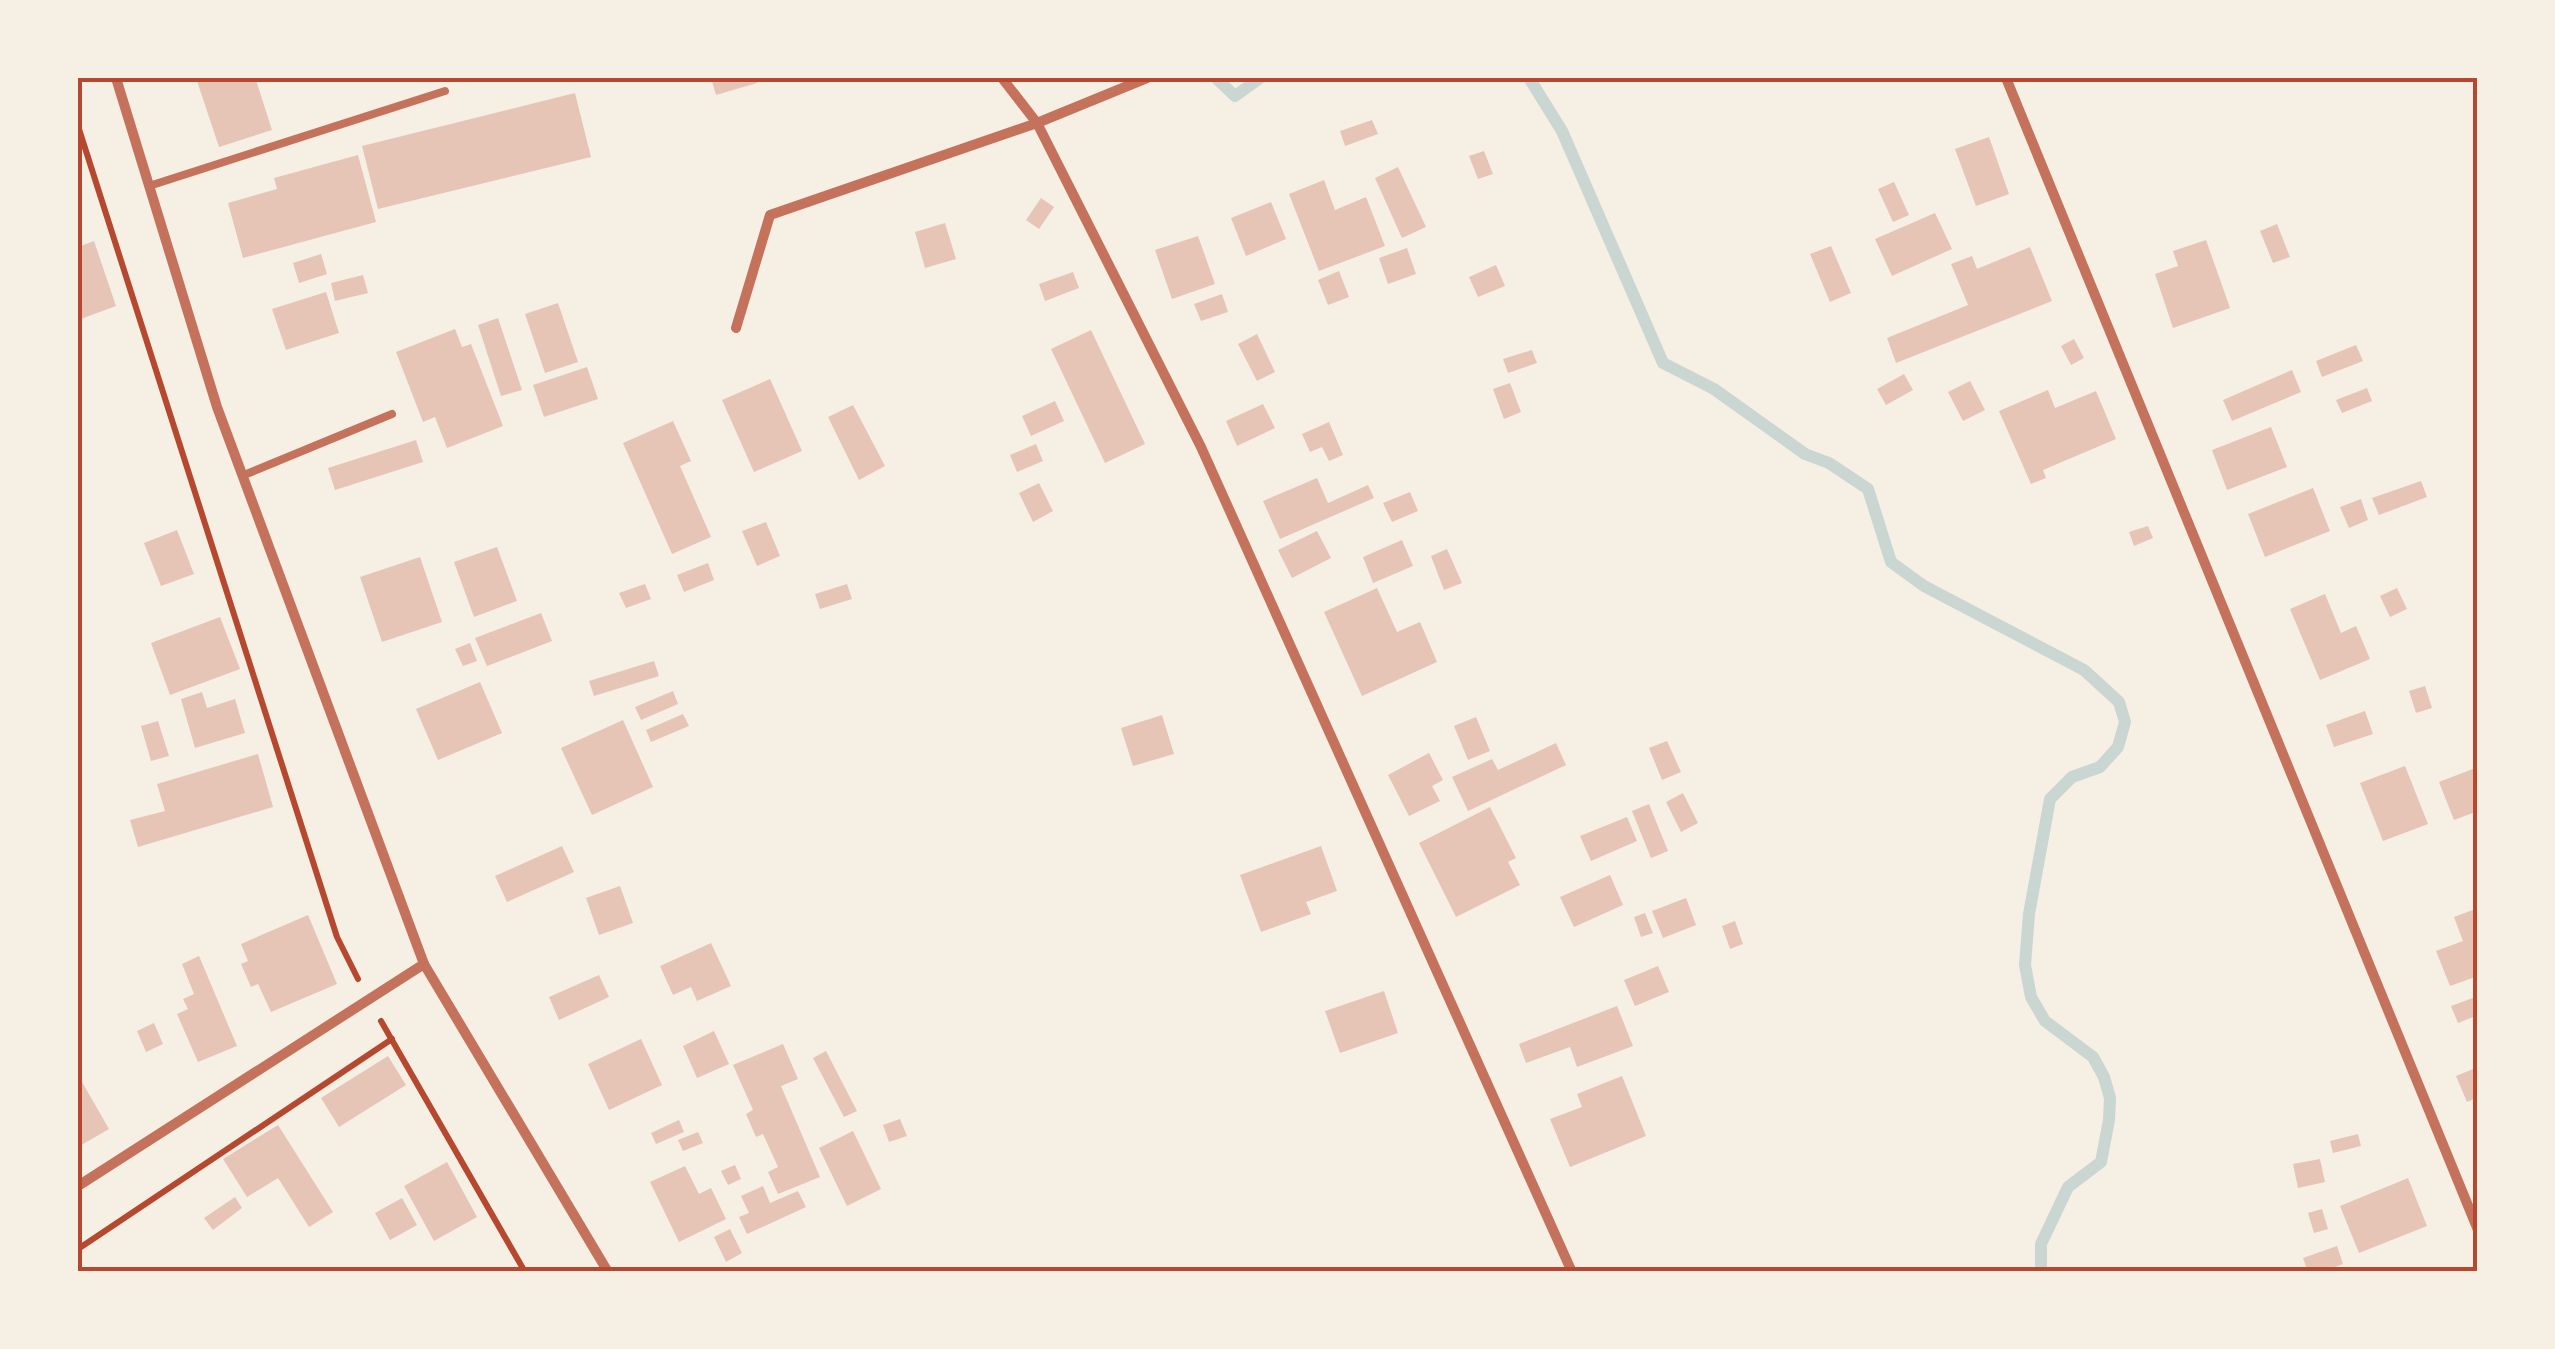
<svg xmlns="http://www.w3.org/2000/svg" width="2555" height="1349" viewBox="0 0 2555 1349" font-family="'IBM Plex Serif',serif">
<rect width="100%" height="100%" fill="#f6efe4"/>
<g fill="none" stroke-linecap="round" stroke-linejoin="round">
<g stroke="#c9d6d2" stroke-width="12">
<polyline points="1216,78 1235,96 1260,78"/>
<polyline points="1529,78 1562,131 1663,363 1714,389 1805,454 1829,463 1868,489 1891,562 1924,586 2084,670 2119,702 2125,722 2118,747 2100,767 2072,777 2050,799 2029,914 2025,965 2031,997 2045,1021 2093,1057 2104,1077 2110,1098 2109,1120 2101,1162 2068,1187 2041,1244 2041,1272"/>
</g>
</g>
<g fill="#e6c5b7">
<polygon points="196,78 262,78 256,80 272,130 219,147"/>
<polygon points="711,78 755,78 757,83 716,95"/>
<polygon points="575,93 591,157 378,209 362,146"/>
<polygon points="1372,120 1378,134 1345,146 1340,131"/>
<polygon points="1989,137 2009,194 1976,206 1955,149"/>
<polygon points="1484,151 1493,174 1478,179 1469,156"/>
<polygon points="358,155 376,222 243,258 228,203 277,189 274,178"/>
<polygon points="1398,167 1426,227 1402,238 1375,178"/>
<polygon points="1324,180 1335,210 1366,197 1385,246 1319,271 1289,194"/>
<polygon points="1894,182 1909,215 1893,222 1878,189"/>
<polygon points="1041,198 1054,207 1039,229 1026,220"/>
<polygon points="1271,202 1286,239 1246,256 1231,218"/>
<polygon points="1935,213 1952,249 1892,276 1875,239"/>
<polygon points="945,223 956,259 925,268 915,232"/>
<polygon points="2277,224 2290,257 2273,263 2260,231"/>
<polygon points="1198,236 1215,284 1172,299 1155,250"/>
<polygon points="2206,240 2230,308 2173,328 2155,274 2178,266 2173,251"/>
<polygon points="94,241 116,306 78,320 78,247"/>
<polygon points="1831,246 1851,293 1830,302 1810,254"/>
<polygon points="2030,247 2052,301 1896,363 1887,338 1968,305 1951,264 1972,256 1977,269"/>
<polygon points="1407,248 1416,274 1388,284 1379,258"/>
<polygon points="321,254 327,274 299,283 293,263"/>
<polygon points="1496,265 1505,286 1478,297 1469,277"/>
<polygon points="1339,271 1349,297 1328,305 1318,280"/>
<polygon points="1073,272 1079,288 1045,301 1039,284"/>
<polygon points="363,275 368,293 335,301 331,283"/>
<polygon points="326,292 339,333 286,350 272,309"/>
<polygon points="1222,294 1228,312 1201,321 1194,304"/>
<polygon points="558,303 578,362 545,373 525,314"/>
<polygon points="498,318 522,390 501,396 478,325"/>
<polygon points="455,329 462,347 471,344 503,426 447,448 435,417 423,422 396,352"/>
<polygon points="1091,330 1145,444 1105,463 1051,349"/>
<polygon points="1257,334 1275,372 1257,381 1238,344"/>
<polygon points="2074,339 2084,358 2071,365 2061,346"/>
<polygon points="2356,345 2363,361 2322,377 2316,361"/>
<polygon points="1532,350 1537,363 1508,373 1503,359"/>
<polygon points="587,367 598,399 544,417 533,385"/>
<polygon points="2292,370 2301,392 2232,421 2223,400"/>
<polygon points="1904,374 1913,390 1886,405 1877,389"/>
<polygon points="770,379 802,451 754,472 722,400"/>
<polygon points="1970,381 1985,410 1963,421 1948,392"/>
<polygon points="1510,383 1521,412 1504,419 1493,389"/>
<polygon points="2367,388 2372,401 2342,413 2336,400"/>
<polygon points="2048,390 2055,408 2096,391 2116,439 2043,470 2046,478 2031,484 1999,411"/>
<polygon points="1055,401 1064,421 1031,436 1022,416"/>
<polygon points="1263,404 1275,428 1237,446 1226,421"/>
<polygon points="853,405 885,466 859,480 828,417"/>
<polygon points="673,421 691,461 680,466 711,537 672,554 623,443"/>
<polygon points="1329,422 1343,455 1329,461 1322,447 1310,452 1302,434"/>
<polygon points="2271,427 2287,467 2227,490 2212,450"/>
<polygon points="416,440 423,462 335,490 328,468"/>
<polygon points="1036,444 1043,461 1017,472 1010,455"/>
<polygon points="1317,478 1328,503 1368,485 1374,498 1280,539 1263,501"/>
<polygon points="2421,481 2427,497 2379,515 2372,498"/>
<polygon points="1039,483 1053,511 1033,522 1019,493"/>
<polygon points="2313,488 2330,531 2265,557 2248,514"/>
<polygon points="1410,492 1418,511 1392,522 1383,503"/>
<polygon points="2361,499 2368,520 2349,528 2340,507"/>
<polygon points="766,522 780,556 757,566 742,531"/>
<polygon points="2148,526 2153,538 2134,546 2129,532"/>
<polygon points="177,530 194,574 161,586 144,543"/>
<polygon points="1317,531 1331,558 1292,578 1278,550"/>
<polygon points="1402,540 1413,566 1373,583 1363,557"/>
<polygon points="497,547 517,601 474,617 454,562"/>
<polygon points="1447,549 1462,583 1444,590 1431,556"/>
<polygon points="420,557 442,622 382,642 360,577"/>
<polygon points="708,563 714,580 684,592 677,575"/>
<polygon points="645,584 651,599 626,608 619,593"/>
<polygon points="847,584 852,599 820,609 815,594"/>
<polygon points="1377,588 1397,632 1420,622 1437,662 1362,696 1324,612"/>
<polygon points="2397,588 2407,609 2390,617 2380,596"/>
<polygon points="2325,594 2341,633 2356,626 2370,659 2320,680 2290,609"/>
<polygon points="541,613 552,641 487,666 475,638"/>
<polygon points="220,617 240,669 170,695 151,643"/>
<polygon points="470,643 477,661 463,666 455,649"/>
<polygon points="654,661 659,676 594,696 589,681"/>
<polygon points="480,682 502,733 438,760 416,709"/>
<polygon points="2425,686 2432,708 2416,713 2409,691"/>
<polygon points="673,691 678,704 641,720 635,707"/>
<polygon points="202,692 207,708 235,699 245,733 195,748 181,699"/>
<polygon points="2365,711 2373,734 2334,747 2326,725"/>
<polygon points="683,714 689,726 651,742 646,730"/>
<polygon points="1162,715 1174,754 1133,766 1121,728"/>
<polygon points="1476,717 1490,751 1468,760 1454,726"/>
<polygon points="623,720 653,787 592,815 561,748"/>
<polygon points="158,721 169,756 151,761 141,726"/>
<polygon points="1667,741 1681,772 1662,780 1649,748"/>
<polygon points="1556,743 1566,765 1468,811 1452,777 1492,759 1498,770"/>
<polygon points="1429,753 1443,780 1432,786 1440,801 1409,816 1388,775"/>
<polygon points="258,754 273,807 138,847 130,820 165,811 157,784"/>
<polygon points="2405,766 2428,824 2383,841 2360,783"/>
<polygon points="2478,767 2478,811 2454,820 2439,782"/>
<polygon points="1683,793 1698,823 1681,832 1666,802"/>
<polygon points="1649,804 1668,851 1651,858 1632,811"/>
<polygon points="1490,807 1516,858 1508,862 1520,885 1456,917 1419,843"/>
<polygon points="1627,817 1637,841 1591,861 1580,836"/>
<polygon points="562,846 574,872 507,902 495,876"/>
<polygon points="1321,846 1337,891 1306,902 1311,914 1261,932 1240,875"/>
<polygon points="1610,875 1623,905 1574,927 1560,897"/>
<polygon points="620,886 633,923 599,935 586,898"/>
<polygon points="1686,898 1696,925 1663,938 1652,911"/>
<polygon points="2478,908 2478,976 2450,986 2436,951 2463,941 2454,917"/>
<polygon points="1645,913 1653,933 1641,937 1634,917"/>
<polygon points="308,915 337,984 271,1012 258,984 251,987 241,964 248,961 241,944"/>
<polygon points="1735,921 1743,944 1730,949 1722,926"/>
<polygon points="711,943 731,986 697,1001 691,987 673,995 660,966"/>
<polygon points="199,956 237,1046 198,1062 177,1014 188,1009 183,999 194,994 182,964"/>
<polygon points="1658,966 1669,992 1635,1006 1624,980"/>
<polygon points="599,975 609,997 559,1020 549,997"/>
<polygon points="1384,991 1398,1033 1340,1053 1325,1011"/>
<polygon points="2478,996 2478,1015 2458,1023 2451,1006"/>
<polygon points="1617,1006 1633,1046 1577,1067 1570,1047 1526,1063 1519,1044"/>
<polygon points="154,1023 163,1044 146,1052 137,1031"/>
<polygon points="714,1031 729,1064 697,1078 683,1046"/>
<polygon points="641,1039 662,1085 609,1110 588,1064"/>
<polygon points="783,1044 798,1079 781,1086 820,1177 778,1194 768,1172 778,1167 763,1134 756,1137 746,1114 753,1110 733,1065"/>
<polygon points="826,1051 857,1111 844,1117 813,1058"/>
<polygon points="388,1056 406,1085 339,1127 321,1098"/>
<polygon points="2478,1067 2478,1097 2467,1102 2456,1076"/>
<polygon points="78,1075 109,1129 78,1147"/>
<polygon points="1622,1076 1646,1136 1570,1167 1550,1119 1582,1107 1577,1094"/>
<polygon points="900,1119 907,1136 889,1142 883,1125"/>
<polygon points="679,1120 684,1132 656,1144 651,1133"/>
<polygon points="278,1125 333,1212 309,1227 278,1178 247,1197 223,1159"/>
<polygon points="853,1131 881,1189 847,1206 819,1148"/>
<polygon points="698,1132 703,1143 683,1151 678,1140"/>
<polygon points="2358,1134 2361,1146 2333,1153 2330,1141"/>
<polygon points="2320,1159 2325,1182 2298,1188 2293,1164"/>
<polygon points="447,1162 477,1217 434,1241 404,1186"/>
<polygon points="735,1165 741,1179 728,1185 721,1171"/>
<polygon points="685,1166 699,1194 711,1188 726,1219 679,1242 650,1182"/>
<polygon points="2408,1178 2427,1226 2359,1253 2340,1206"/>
<polygon points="763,1186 770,1203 798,1191 806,1207 747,1234 739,1217 749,1213 741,1196"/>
<polygon points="235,1197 242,1208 213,1230 204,1218"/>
<polygon points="402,1198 417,1225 390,1240 375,1213"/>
<polygon points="2322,1209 2328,1229 2314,1233 2308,1213"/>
<polygon points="730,1229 742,1253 726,1262 714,1237"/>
<polygon points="2337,1246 2343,1264 2322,1272 2308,1272 2303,1258"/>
</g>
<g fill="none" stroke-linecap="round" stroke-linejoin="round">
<g stroke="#b5482f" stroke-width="6">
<polyline points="78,126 337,937 358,979"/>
<polyline points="381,1021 525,1272"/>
<polyline points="78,1249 392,1039"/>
</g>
<g stroke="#c5725c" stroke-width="8">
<polyline points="149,186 445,91"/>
<polyline points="244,475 392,414"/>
</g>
<g stroke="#c5725c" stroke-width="10">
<polyline points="116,78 217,407 424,964 608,1272"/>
<polyline points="1002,78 1037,123 1201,447 1572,1272"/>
<polyline points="2006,78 2478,1230"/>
<polyline points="736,328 770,215 1037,123 1147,78"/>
<polyline points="78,1186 424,964"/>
</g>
</g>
<rect width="2555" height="1349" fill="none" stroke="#f6efe4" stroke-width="160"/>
<rect x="80" y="80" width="2395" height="1189" fill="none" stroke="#b5482f" stroke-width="4"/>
</svg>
